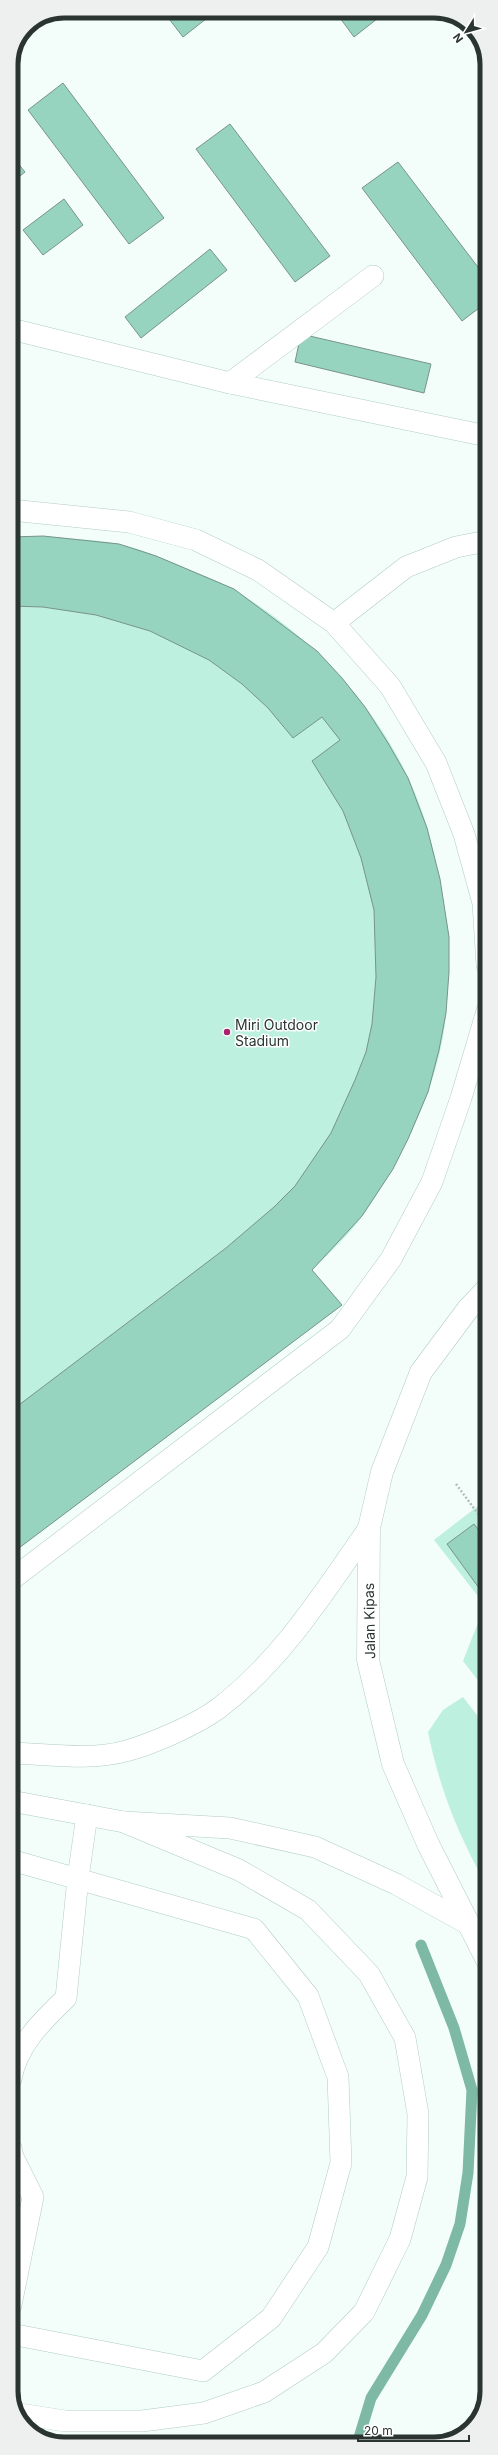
<svg xmlns="http://www.w3.org/2000/svg" width="498" height="2455" viewBox="0 0 498 2455" font-family="Inter,sans-serif">
<rect width="100%" height="100%" fill="#f3fefa"/>
<g fill="#bdf0de">
<path d="M43,536C68,539 94,539 118,544C139,548 160,557 179,565C197,573 217,580 234,590C323,642 399,729 428,830C439,866 441,900 442,938C443,963 447,989 446,1013C441,1081 402,1161 363,1215C349,1235 330,1252 312,1270L342,1305L11,1554V537Z"/>
<polygon points="487,1499 487,1692 463,1661 485,1605 434,1540"/>
<path d="M463,1697L487,1728V1886C458,1835 440,1790 428,1732L443,1710Z"/>
</g>
<g fill="none" stroke-linecap="round" stroke-linejoin="round">
<polyline stroke="#7db9a5" stroke-width="11" points="357,2444 371,2398 422,2315 446,2265 460,2224 468,2173 472,2090 454,2028 421,1945"/>
</g>
<g fill="#97d4bf" stroke="#799389">
<polygon points="163,11 216,11 183,37"/>
<polygon points="335,11 387,11 354,37"/>
<polygon points="63,83 164,218 129,244 28,110"/>
<polygon points="230,124 330,256 295,282 196,149"/>
<polygon points="11,155 25,172 11,183"/>
<polygon points="398,162 487,279 487,302 462,321 362,188"/>
<polygon points="64,199 83,225 43,255 23,230"/>
<polygon points="210,249 227,270 141,338 125,317"/>
<polygon points="301,334 431,364 424,393 295,362"/>
<polygon points="487,386 487,396 482,390"/>
<polygon points="43,536 119,544 156,556 234,589 317,651 342,678 365,707 388,743 408,778 427,828 440,879 449,937 449,972 446,1013 439,1050 428,1092 408,1139 393,1169 362,1216 312,1270 342,1305 11,1554 11,1411 226,1248 274,1207 295,1186 331,1133 355,1080 366,1052 372,1024 376,977 374,910 361,858 343,811 312,761 340,740 322,717 293,738 268,708 242,684 209,660 150,631 96,615 43,607 11,606 11,537"/>
<polygon points="474,1524 487,1541 487,1582 479,1588 447,1544"/>
</g>
<g fill="none" stroke-linecap="round" stroke-linejoin="round">
<defs>
<g id="lane">
<polyline points="11,329 230,383 487,436"/>
<polyline points="230,383 373,276"/>
<polyline points="11,510 129,522 196,540 258,570 334,623 390,686 436,763 464,834 483,903 487,965"/>
<polyline points="334,623 406,567 456,547 487,541"/>
<polyline points="11,1580 340,1329 391,1259 432,1182 461,1098 487,1011"/>
<path d="M11,1753C48,1754 90,1761 126,1751C152,1744 198,1724 219,1708C282,1660 324,1592 369,1528"/>
<polyline points="11,1801 124,1822 230,1828 315,1847 396,1884 468,1924"/>
<polyline points="11,1860 254,1929 308,1996 338,2077 341,2163 318,2247 271,2318 203,2371 11,2334"/>
<path d="M11,2079C17,2045 42,2021 66,1998L78,1878L87,1815"/>
<polyline points="11,2148 13,2157 33,2197 11,2305"/>
<polyline points="20,2414 65,2421 142,2421 204,2413 264,2392 324,2353 364,2312 400,2239 417,2177 418,2114 405,2038 369,1974 308,1910 239,1870 124,1822"/>
</g>
<polyline id="secondary" points="487,1289 468,1309 421,1372 382,1472 369,1528 368,1660 393,1764 428,1844 487,1960"/>
</defs>
<use href="#lane" stroke="#b1cdc2" stroke-width="22"/>
<use href="#secondary" stroke="#b1cdc2" stroke-width="23"/>
<polyline stroke="#b4bfbb" stroke-width="2.5" stroke-dasharray="2 2" stroke-linecap="butt" points="456,1484 487,1526"/>
<use href="#lane" stroke="#fff" stroke-width="21"/>
<use href="#secondary" stroke="#fff" stroke-width="22"/>
</g>
<circle fill="#a8246f" stroke="#fff" stroke-width="1.5" cx="227" cy="1032" r="4"/>
<g text-anchor="middle" dominant-baseline="central" stroke-width="3" stroke-linejoin="round" paint-order="stroke">
<g font-size="14" fill="#2a3531" stroke="#fff" text-anchor="start">
<text x="235" y="1024">Miri Outdoor<tspan x="235" dy="16">Stadium</tspan></text>
</g>
<g font-size="14" fill="#2a3531" stroke="#fff">
<text transform="translate(369 1621) rotate(-91)">Jalan Kipas</text>
</g>
</g>
<path d="M0 0H498V2455H0ZM64 18H434A46 46 0 0 1 480 64V2391A46 46 0 0 1 434 2437H64A46 46 0 0 1 18 2391V64A46 46 0 0 1 64 18Z" fill="#eeefef" fill-rule="evenodd"/>
<path fill="none" stroke="#2a3531" stroke-width="5" d="M64 18H434A46 46 0 0 1 480 64V2391A46 46 0 0 1 434 2437H64A46 46 0 0 1 18 2391V64A46 46 0 0 1 64 18Z"/>
<g transform="translate(466 32) rotate(233)" stroke="#ffffff" stroke-width="3" paint-order="stroke">
<path d="M0-3L7 15L0 10L-7 15Z" fill="#2a3531"/>
<text y="-6" font-size="11" font-weight="bold" text-anchor="middle" fill="#2a3531">N</text>
</g>
<path d="M358 2435v6h111v-6" fill="none" stroke="#2a3531" stroke-width="2"/>
<text x="364" y="2435" font-size="12" fill="#2a3531" stroke="#ffffff" stroke-width="3" paint-order="stroke">20 m</text>
</svg>
